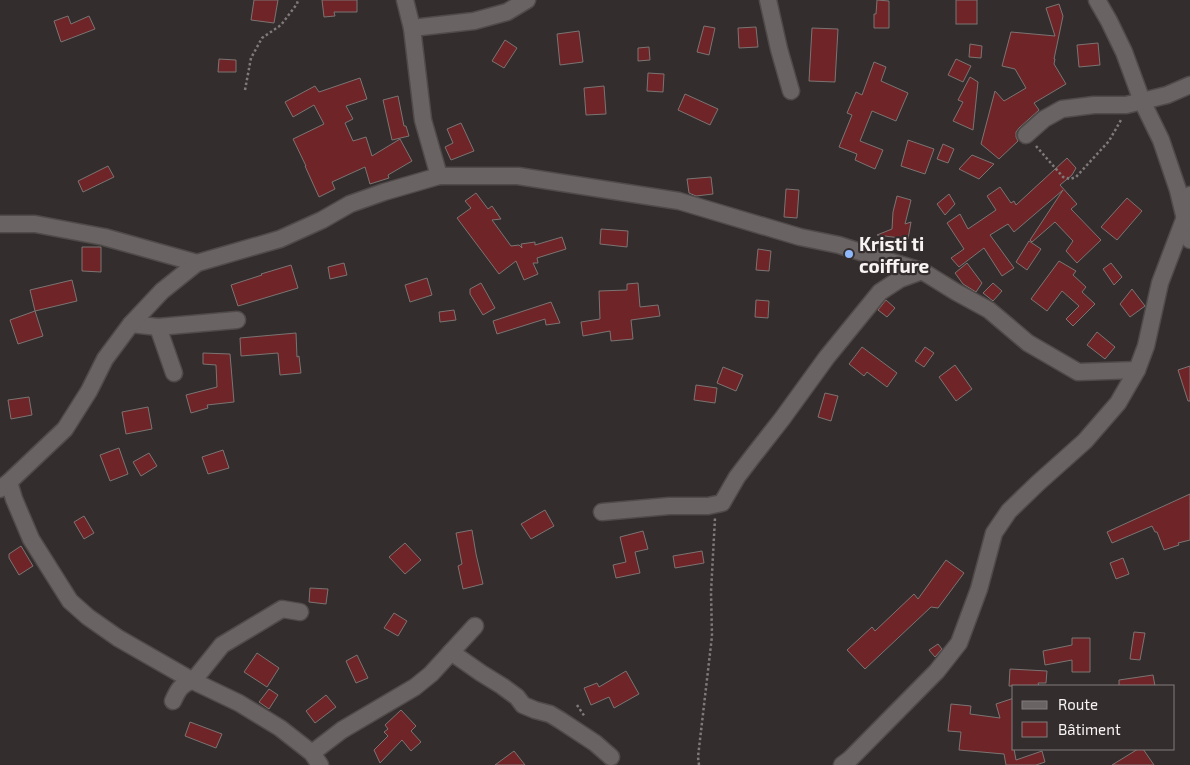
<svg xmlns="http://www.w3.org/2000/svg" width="1190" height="765" viewBox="0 0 1190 765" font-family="'Exo 2',sans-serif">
<rect width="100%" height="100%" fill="#332d2d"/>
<g fill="#6f2528" stroke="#7b7473">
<polygon points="254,0 278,0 274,23 251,20"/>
<polygon points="322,0 357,0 357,12 334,12 335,16 324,17"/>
<polygon points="877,0 889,1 889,28 874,28 874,14 876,14"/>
<rect x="956" y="0" width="21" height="24"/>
<polygon points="1059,4 1063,16 1054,59 1055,59 1054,64 1066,84 1034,103 1039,110 1019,128 1016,132 1016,137 1018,141 999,159 981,144 995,91 1004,101 1026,88 1015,69 1002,66 1011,32 1055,36 1046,8"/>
<polygon points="68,16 71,24 89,16 95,29 61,42 54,21"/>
<polygon points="704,26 715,28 709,55 697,52"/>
<polygon points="756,27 758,47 739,48 738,28"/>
<polygon points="812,28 838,29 835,82 809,81"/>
<polygon points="579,31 583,62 560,65 557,34"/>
<polygon points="505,40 517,48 504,68 492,61"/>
<polygon points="1098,43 1100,65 1079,67 1077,45"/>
<polygon points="970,44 982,46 981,58 969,57"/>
<polygon points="649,47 650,60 638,61 638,48"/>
<polygon points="219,59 236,60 236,72 218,72"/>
<polygon points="956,59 971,66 963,82 948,75"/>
<polygon points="874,62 886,67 881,81 908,93 896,121 872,111 860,141 883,150 875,169 855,160 857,154 839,147 852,115 847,113 856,92 862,95"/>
<polygon points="648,73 664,74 663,92 647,91"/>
<polygon points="970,77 978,82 973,130 953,121 963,102 958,100"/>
<polygon points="360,78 367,99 346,106 353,119 345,123 353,141 366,137 372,156 400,139 412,161 388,175 389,178 370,184 365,167 332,182 335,189 319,197 305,166 306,166 293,139 324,124 314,105 293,117 285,102 315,86 319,92"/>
<polygon points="604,86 606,114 586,115 584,88"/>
<polygon points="685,94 718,109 710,125 678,110"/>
<polygon points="398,96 404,126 406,126 409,136 392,140 383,100"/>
<polygon points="461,123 474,151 451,160 445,147 453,143 447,129"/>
<polygon points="908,140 934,149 925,174 901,166"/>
<polygon points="943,144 954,149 948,163 937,159"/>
<polygon points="972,155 994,164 979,179 959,169"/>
<polygon points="1067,158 1076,168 1072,175 1060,185 1077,204 1071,209 1101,240 1077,263 1066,251 1073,241 1055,222 1032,242 1030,240 1063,190 1014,232 1008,224 990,235 1014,268 1002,276 984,248 959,267 951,258 964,249 947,223 960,214 968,229 996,210 987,196 1000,187 1011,203 1014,201 1016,205"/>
<polygon points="108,166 114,177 83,192 78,181"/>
<polygon points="711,177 713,194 696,196 689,193 687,179"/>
<polygon points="786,189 799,190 797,218 784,217"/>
<polygon points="476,193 488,209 492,206 501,219 492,220 511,246 519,245 522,248 521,244 535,242 535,245 562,237 566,249 537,258 538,263 533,263 538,274 524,280 516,261 499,274 457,218 471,208 465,201"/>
<polygon points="949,194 955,204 945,215 937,204"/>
<polygon points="897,196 911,200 905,224 911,222 908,239 877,235 892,229 893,212"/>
<polygon points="1127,198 1142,211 1117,240 1101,227"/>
<polygon points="601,229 628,231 627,247 600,244"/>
<polygon points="1029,241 1041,249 1027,270 1016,262"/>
<polygon points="82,247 101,247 101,272 82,271"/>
<polygon points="758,249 771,251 769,271 756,270"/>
<polygon points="1059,261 1076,271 1073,275 1086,287 1082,292 1095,304 1073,326 1066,319 1079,306 1062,291 1047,311 1031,299"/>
<polygon points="344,263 347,275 330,279 328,267"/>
<polygon points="967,263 982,283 976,292 963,284 955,273"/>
<polygon points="1111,263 1122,277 1114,285 1103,269"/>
<polygon points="291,265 298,288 238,306 231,285 262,275 261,274"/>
<polygon points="427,278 432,295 410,302 405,285"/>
<polygon points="72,280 77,301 35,311 30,290"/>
<polygon points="481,283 495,308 483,315 470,294 470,289"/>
<polygon points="638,283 640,307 658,305 660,316 631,320 633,339 611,341 610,331 583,336 581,322 600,319 599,291 627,290 627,284"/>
<polygon points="993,283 1002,291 993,301 983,293"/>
<polygon points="1132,289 1145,306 1130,317 1120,304"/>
<polygon points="756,300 769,301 768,318 755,317"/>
<polygon points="886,300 895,308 887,317 878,310"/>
<polygon points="551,302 560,323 546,325 545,319 497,334 493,321"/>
<polygon points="454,310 456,320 440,322 439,312"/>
<polygon points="35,311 43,336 18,344 10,320"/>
<polygon points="1097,332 1115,347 1105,359 1087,345"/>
<polygon points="296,333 297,357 299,356 301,373 280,375 278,353 241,356 240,338"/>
<polygon points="862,347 897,373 887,387 867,372 864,376 849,364"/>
<polygon points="925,347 934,353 924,367 915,361"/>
<polygon points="203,353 230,354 234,402 207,405 208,408 191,413 186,395 217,387 216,365 203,364"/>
<polygon points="955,365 972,389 956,401 939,377"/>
<polygon points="1190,366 1190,401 1188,401 1178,370"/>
<polygon points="723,367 743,375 736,391 717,383"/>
<polygon points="696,385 717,388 715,403 694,400"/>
<polygon points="825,393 838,396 831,421 818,417"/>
<polygon points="29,397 32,415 11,419 8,400"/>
<polygon points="148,407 152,429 126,434 122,412"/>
<polygon points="119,448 128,474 110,481 100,455"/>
<polygon points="223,450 229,468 208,474 202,457"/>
<polygon points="149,453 157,466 141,476 133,462"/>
<polygon points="1190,494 1190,540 1178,543 1179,545 1164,550 1157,532 1155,532 1152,526 1112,543 1107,532"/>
<polygon points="545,510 554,526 531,539 521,524"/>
<polygon points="84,516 94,533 84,539 74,522"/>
<polygon points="472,530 476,554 483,584 463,589 458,566 462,564 456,533"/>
<polygon points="643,531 648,549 635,552 640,573 616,578 613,565 626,562 620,537"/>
<polygon points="405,543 421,560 405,574 389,557"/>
<polygon points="21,546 33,566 19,575 9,558 9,554"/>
<polygon points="702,551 704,563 675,568 673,556"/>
<polygon points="1123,558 1129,574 1116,579 1110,563"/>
<polygon points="946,560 964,573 938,608 931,607 865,669 847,650 872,627 875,631 914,594 918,599"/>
<polygon points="310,588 328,589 326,604 309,602"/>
<polygon points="394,613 407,621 398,636 384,628"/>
<polygon points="1134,632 1145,633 1140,660 1130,659"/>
<polygon points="1072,638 1090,638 1090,672 1072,672 1072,660 1045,665 1043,651 1072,645"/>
<polygon points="938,644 942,649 935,657 929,650"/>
<polygon points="257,653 279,668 267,687 244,672"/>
<polygon points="357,655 368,678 356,683 346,661"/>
<polygon points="1010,669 1047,671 1046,683 1038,683 1039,686 1009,686"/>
<polygon points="626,671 639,694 614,708 609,697 591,705 584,688 597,683 599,687"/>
<polygon points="1153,675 1155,686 1119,686 1119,680"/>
<polygon points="269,689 278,695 269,709 259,702"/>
<polygon points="326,695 336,707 315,723 306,711"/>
<polygon points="1014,698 1014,749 1016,760 1042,751 1045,762 1036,765 1006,765 1004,754 959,750 961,732 948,731 951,704 971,706 970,714 1000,718 996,704"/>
<polygon points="401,710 416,726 411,731 421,742 411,751 402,740 380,763 374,750 388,736 384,732 388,729 385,725"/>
<polygon points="190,722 222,734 216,748 185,736"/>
<polygon points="1138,749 1143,749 1154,765 1112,765"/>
<polygon points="514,751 525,765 495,765"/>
</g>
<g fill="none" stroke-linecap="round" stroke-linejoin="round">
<defs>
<g id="street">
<polyline points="405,0 412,28 423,120 439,176"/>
<polyline points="768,0 779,49 791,91"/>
<polyline points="1097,0 1109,21 1124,52 1142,101 1161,140 1178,190 1190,240"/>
<polyline points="412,28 474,21 507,12 527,0"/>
<polyline points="1026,135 1044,119 1062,109 1094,105 1126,105 1167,95 1190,85"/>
<polyline points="0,224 35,224 104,237 197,263"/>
<polyline points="131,324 158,327 237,320"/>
<polyline points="158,327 174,373"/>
<polyline points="9,482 14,499 31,539 70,601 88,617 118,638 193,681 239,703 280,728 312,753 320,765"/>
<polyline points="0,489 9,482 65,429 89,391 105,359 131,324 162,291 197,263 280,239 322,220 350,204 384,192 439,176 518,176 679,201 800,237 839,245 879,258 922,271 956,292 989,310 1028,343 1078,372 1137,370"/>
<polyline points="602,512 669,506 708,506 722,503 737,477 753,456 782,419 827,357 880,292 900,279 922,271"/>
<polyline points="451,652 481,673 502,686 517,697 523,705 535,710 550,714 560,720 595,743 611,757"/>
<path d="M173,701C177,692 181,683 193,681L222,645L282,609L300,612"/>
<polyline points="312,753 342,730 415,687 431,674 475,626"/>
<polyline points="842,765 850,759 937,671 959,643 979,589 994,533 1009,511 1038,483 1085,441 1118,403 1137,370 1146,346 1160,283 1185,217 1190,195"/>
</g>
</defs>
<use href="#street" stroke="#504b4a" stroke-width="19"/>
<g stroke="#807a7a" stroke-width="2.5" stroke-dasharray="2.5 2.5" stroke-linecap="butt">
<polyline points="245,90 251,58 262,38 281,25 297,4 298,0"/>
<polyline points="1036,146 1063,177 1070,179 1076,177 1109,141 1121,120"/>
<polyline points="577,705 585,717"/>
<polyline points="699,765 698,757 712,636 711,592 715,518"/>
</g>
<use href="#street" stroke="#6a6363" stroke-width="16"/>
</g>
<circle fill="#90b8fd" stroke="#332d2d" stroke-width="2" cx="849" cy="254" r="5"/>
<g text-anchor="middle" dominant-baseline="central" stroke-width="4.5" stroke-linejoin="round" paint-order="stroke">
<g font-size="19" font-weight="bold" fill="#f8f4f3" stroke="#332d2d" text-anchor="start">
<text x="859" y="243">Kristi ti<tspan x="859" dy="22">coiffure</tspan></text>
</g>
</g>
<rect x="1012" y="685" width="162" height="65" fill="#332d2d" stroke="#827d7c"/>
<rect x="1022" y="701" width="25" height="8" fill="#6a6363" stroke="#827d7c"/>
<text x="1058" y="710" font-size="15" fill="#f8f4f3">Route</text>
<rect x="1022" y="722" width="25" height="15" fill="#6f2528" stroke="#827d7c"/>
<text x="1058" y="735" font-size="15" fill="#f8f4f3">Bâtiment</text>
</svg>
